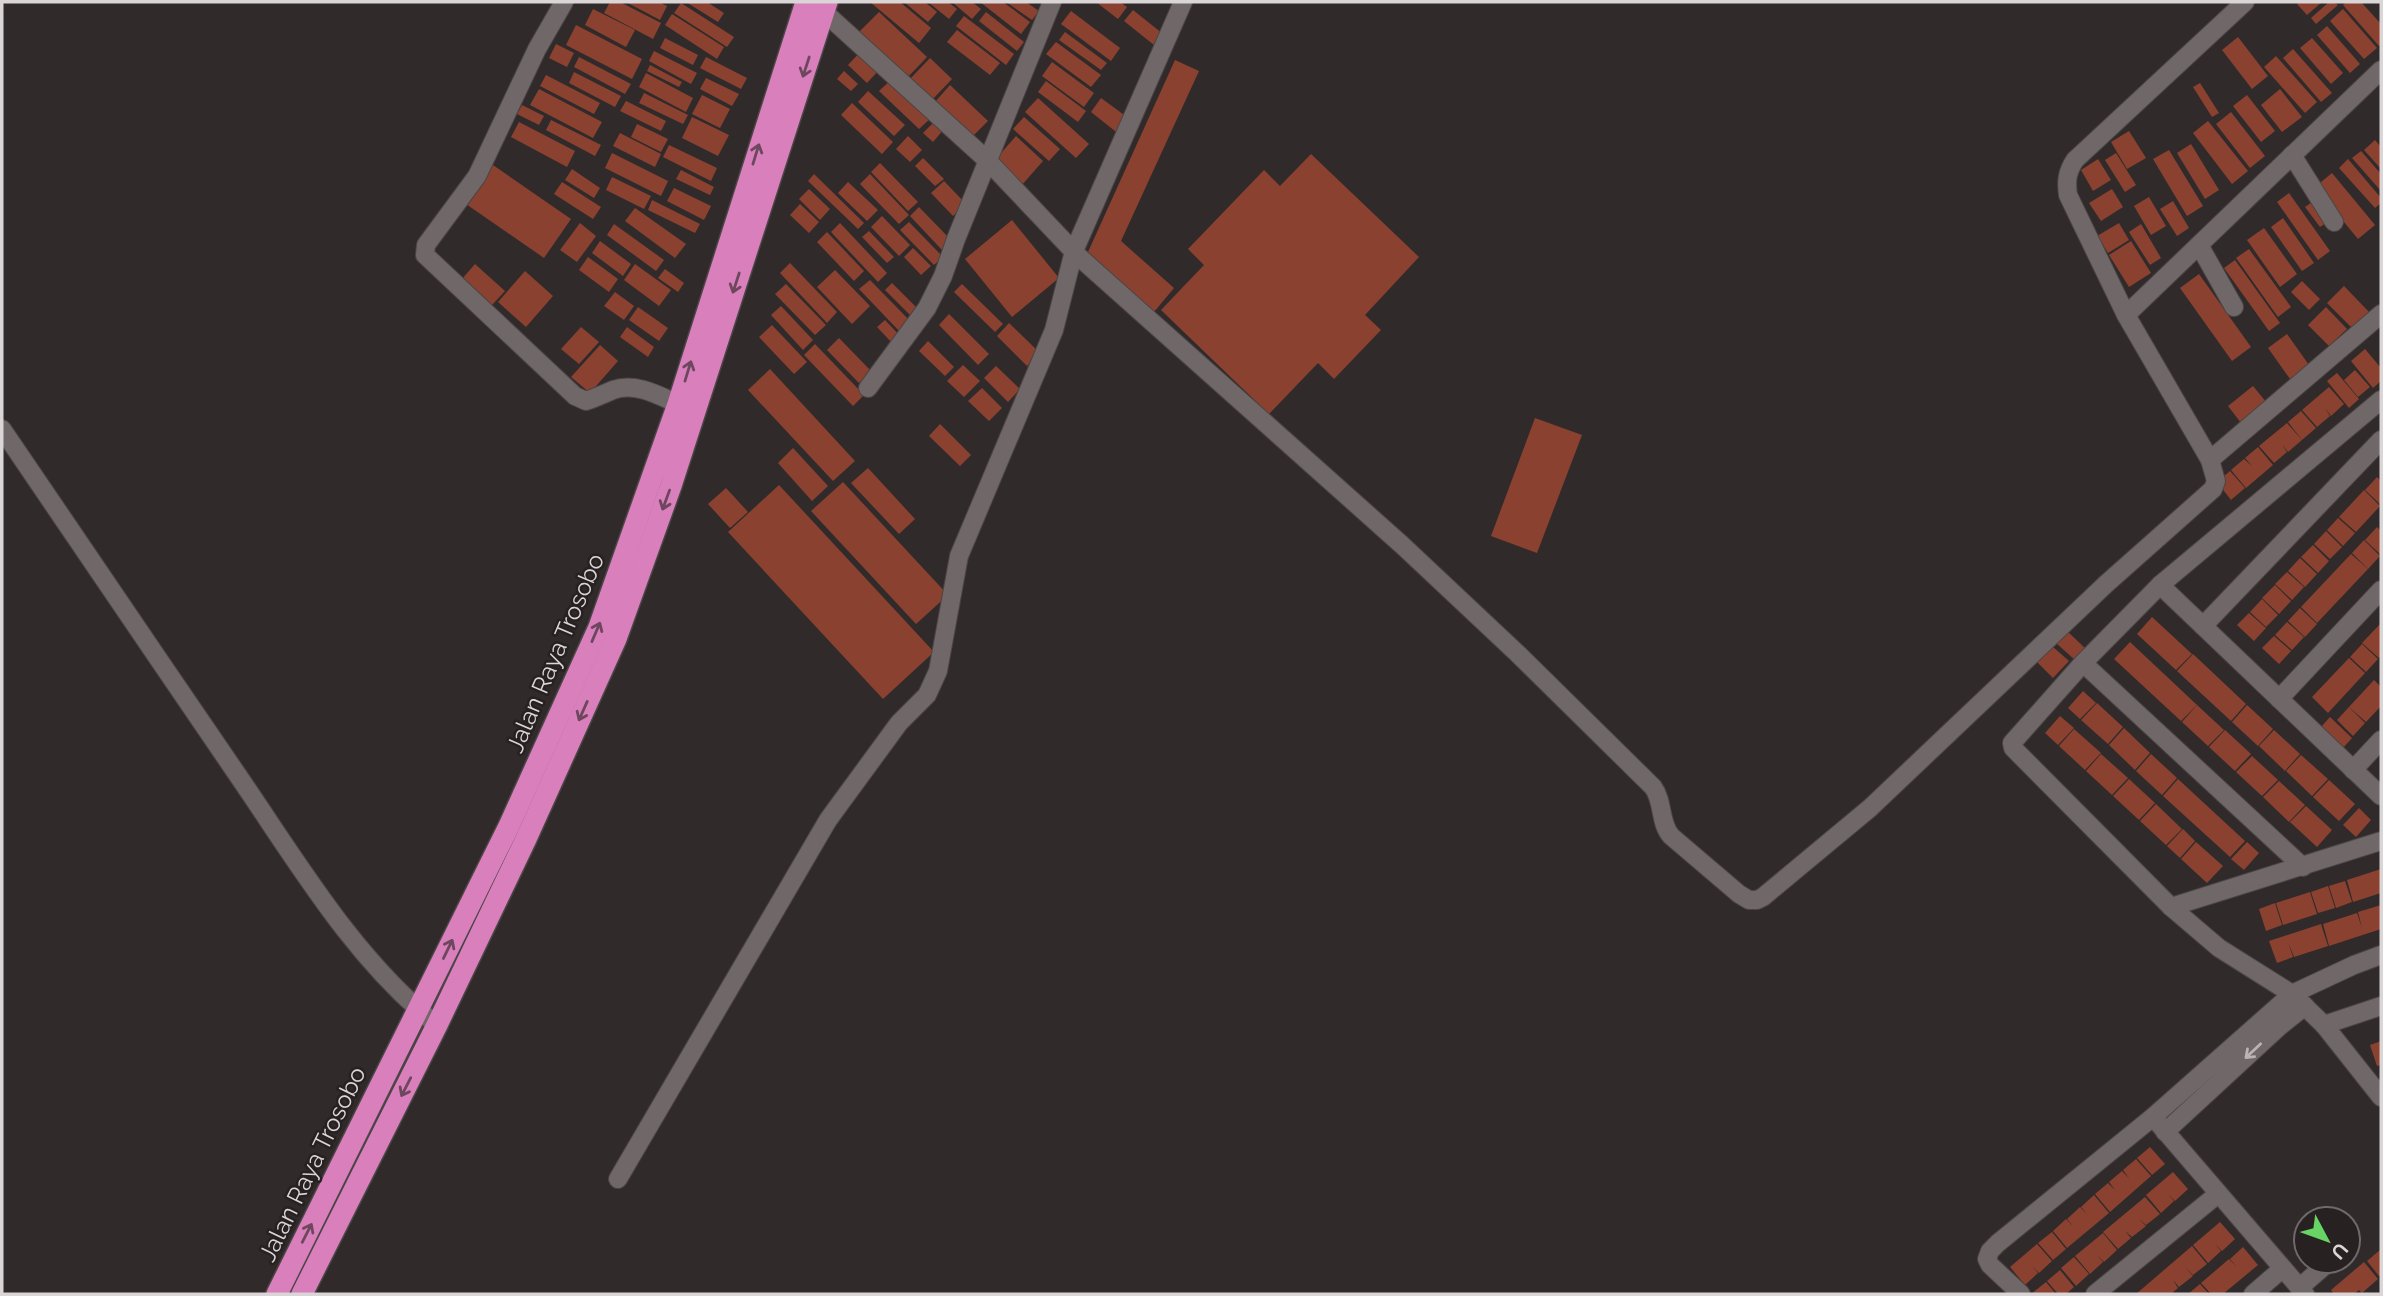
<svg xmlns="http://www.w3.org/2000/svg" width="2383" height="1296" viewBox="0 0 2383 1296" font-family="Raleway,sans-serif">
<rect width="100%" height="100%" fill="#312a2b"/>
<g fill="#8b412f">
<polygon points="610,2 620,2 661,23 653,39 604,13"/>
<polygon points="626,2 659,2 667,6 660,20"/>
<polygon points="686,2 707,2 724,13 718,22"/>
<polygon points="870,2 900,2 931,28 919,43"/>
<polygon points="904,2 925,2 937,12 928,22"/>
<polygon points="928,2 948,2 957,9 949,19"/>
<polygon points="952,2 972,2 981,9 972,19"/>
<polygon points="980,2 1003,2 1030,22 1021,34"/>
<polygon points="1006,2 1026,2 1039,11 1032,20"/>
<polygon points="1096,2 1120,2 1127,7 1118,19"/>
<polygon points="2300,2 2322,2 2307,15 2297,4"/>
<polygon points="2329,2 2334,2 2338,5 2316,24 2311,18"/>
<polygon points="2346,2 2361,2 2381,24 2381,44 2379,46 2343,5"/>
<polygon points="681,3 734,37 727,47 674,13"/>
<polygon points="593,9 635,30 626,47 585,25"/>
<polygon points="2343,9 2377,48 2364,59 2330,21"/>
<polygon points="1133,10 1168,38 1159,49 1124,21"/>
<polygon points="1071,11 1120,48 1111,61 1061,24"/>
<polygon points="879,12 927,57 907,78 859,32"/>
<polygon points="986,12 1024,42 1017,51 979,21"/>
<polygon points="672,14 724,47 717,59 665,25"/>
<polygon points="964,16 1014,54 1006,65 956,26"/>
<polygon points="576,25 642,59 632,79 566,45"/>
<polygon points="2327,26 2360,64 2350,73 2317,35"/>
<polygon points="957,30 1000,63 990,75 947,42"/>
<polygon points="1065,32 1107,63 1101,70 1059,40"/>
<polygon points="2238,37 2268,76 2252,89 2222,50"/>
<polygon points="665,38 698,55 693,65 660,48"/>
<polygon points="2312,38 2343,73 2331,84 2300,48"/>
<polygon points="1056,42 1101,75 1091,87 1046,54"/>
<polygon points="556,44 574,53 567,67 549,58"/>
<polygon points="2293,49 2332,93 2321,102 2283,58"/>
<polygon points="654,51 697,73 691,84 649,61"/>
<polygon points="861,51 880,69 867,83 848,65"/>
<polygon points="2276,56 2317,102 2305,113 2264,67"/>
<polygon points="579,57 631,84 625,94 574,67"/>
<polygon points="706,57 747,78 741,89 700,68"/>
<polygon points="930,58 952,79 932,100 910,79"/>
<polygon points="1175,60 1199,71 1121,241 1174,288 1154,312 1088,252"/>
<polygon points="1052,62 1094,93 1084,107 1042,76"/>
<polygon points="650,65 682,82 679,87 647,71"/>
<polygon points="844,71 858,84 851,91 837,79"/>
<polygon points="574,72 621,96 615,107 569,83"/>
<polygon points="646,73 693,98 686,112 639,87"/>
<polygon points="546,75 600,103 594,114 540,86"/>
<polygon points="706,78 739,94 732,106 700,89"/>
<polygon points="892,79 932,117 919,129 879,91"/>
<polygon points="1046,81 1086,111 1078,122 1038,92"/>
<polygon points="2200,83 2219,113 2212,117 2193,87"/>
<polygon points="950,85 988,121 972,137 935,102"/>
<polygon points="539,89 602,122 593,138 530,105"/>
<polygon points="2280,89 2302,117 2282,132 2261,105"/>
<polygon points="868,91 905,125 894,136 858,102"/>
<polygon points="644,93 688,115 683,124 639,103"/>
<polygon points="702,95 730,109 720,128 692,114"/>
<polygon points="2247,95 2275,131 2261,142 2233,106"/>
<polygon points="1038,98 1089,144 1076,158 1025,112"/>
<polygon points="1101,98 1131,120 1120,135 1091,112"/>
<polygon points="626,101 666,121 661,131 620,111"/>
<polygon points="852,103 893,142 882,154 841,115"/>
<polygon points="522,105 544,116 539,125 517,114"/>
<polygon points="2231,112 2265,156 2250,168 2216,124"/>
<polygon points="692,117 729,135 718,156 682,138"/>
<polygon points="1024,117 1060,149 1049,161 1013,129"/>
<polygon points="551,120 601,145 595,156 546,130"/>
<polygon points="935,121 944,129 933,142 923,133"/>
<polygon points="2208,121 2248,171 2232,184 2193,133"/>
<polygon points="519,122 575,151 567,167 511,137"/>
<polygon points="637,124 668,139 661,152 631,137"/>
<polygon points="2129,131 2146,158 2127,169 2111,142"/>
<polygon points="620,133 661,154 655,167 613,146"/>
<polygon points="908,136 922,150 910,162 896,149"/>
<polygon points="1016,136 1043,161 1021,186 994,161"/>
<polygon points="2375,140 2381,147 2381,169 2364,150"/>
<polygon points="2191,144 2219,190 2205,199 2177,153"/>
<polygon points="669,145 717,168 711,181 663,157"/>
<polygon points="2169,150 2203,206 2187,216 2153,159"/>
<polygon points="2361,151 2381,174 2381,191 2352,158"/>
<polygon points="612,153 668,181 661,196 605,168"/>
<polygon points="2116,153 2136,185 2125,192 2105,160"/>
<polygon points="1311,154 1419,257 1365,315 1381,330 1334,379 1318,363 1269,414 1161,310 1204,265 1188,249 1264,170 1280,186"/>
<polygon points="923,158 944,179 935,186 915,166"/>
<polygon points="2098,159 2111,180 2093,191 2081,170"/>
<polygon points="2348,159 2381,198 2381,203 2375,208 2339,168"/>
<polygon points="880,163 918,202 908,211 871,172"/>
<polygon points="493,165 571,219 544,258 466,204"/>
<polygon points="572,169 600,188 594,198 565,180"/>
<polygon points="681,170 714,187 710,195 676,179"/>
<polygon points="2332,173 2375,225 2358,239 2315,187"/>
<polygon points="814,174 864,223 858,229 808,181"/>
<polygon points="870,174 909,215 899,224 860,184"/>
<polygon points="612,177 651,196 644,209 606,190"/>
<polygon points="944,181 966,204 953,216 931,193"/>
<polygon points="562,182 601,207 593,219 554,194"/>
<polygon points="848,182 878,210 867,221 838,193"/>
<polygon points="674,188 711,206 704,220 667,201"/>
<polygon points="809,189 830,209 820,220 799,199"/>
<polygon points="2112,189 2123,207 2101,221 2089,203"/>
<polygon points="2289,193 2330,251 2318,260 2277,202"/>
<polygon points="2149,197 2166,226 2151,235 2134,206"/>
<polygon points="652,200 700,224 695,233 648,210"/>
<polygon points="2315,200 2329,221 2320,227 2305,207"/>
<polygon points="2173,201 2189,228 2177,236 2160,209"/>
<polygon points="800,204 819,222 809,233 790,215"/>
<polygon points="919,207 952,241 942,250 910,216"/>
<polygon points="635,208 686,244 675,258 625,221"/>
<polygon points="882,216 910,245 899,256 871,227"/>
<polygon points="2283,218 2314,263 2302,271 2271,227"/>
<polygon points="1012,220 1059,278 1012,317 965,259"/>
<polygon points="909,222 943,257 934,265 900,230"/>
<polygon points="580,223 596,236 577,262 560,250"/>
<polygon points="840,223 887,273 878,282 831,232"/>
<polygon points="2119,223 2129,240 2108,253 2097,236"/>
<polygon points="614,224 664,260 656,271 607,235"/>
<polygon points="2141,224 2161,258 2150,265 2129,232"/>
<polygon points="2264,228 2297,274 2280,287 2247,240"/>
<polygon points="869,231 894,257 887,263 862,237"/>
<polygon points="827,232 864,271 854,281 817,242"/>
<polygon points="600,241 631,264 623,276 592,253"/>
<polygon points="2131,241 2151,273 2129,287 2109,255"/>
<polygon points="913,248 931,266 921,275 904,257"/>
<polygon points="2249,249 2291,307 2278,317 2236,258"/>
<polygon points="588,257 618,279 609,292 579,270"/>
<polygon points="2235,260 2280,323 2269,331 2224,268"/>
<polygon points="790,263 837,312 827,323 780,273"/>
<polygon points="475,264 505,291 492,305 462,279"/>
<polygon points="635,264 671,290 659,306 624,280"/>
<polygon points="665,269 684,283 678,292 658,278"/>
<polygon points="835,270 870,306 852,324 817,287"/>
<polygon points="525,271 553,296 526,327 498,302"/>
<polygon points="2199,274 2251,347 2232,361 2180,288"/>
<polygon points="870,280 913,324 902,334 859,289"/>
<polygon points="2302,281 2320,299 2309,310 2291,292"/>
<polygon points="892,283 918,309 911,316 885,290"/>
<polygon points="786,284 826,325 815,335 775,294"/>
<polygon points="962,284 1003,324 995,332 954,292"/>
<polygon points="2344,286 2369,312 2352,328 2327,303"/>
<polygon points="615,292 634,306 624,320 604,306"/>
<polygon points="781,306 813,340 803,350 771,315"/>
<polygon points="638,307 668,328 659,341 629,320"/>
<polygon points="2326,307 2347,329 2329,346 2308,325"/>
<polygon points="949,314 989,354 978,365 939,325"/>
<polygon points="885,320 902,338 894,345 877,327"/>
<polygon points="1009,323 1040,353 1027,366 997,336"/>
<polygon points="772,325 807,362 794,374 759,337"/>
<polygon points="581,327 599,342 579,364 561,349"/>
<polygon points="627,327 654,347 648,357 620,337"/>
<polygon points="2287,334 2309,365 2290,379 2268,348"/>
<polygon points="839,338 871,371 859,383 827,350"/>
<polygon points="928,341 954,367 945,376 919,351"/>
<polygon points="815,344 864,395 853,406 804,355"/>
<polygon points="600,345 618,361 590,393 571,377"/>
<polygon points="2365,349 2381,368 2381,381 2373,388 2351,361"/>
<polygon points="963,365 980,381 964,397 947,381"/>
<polygon points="996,366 1020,389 1008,402 984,378"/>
<polygon points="770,369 855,461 833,481 748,390"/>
<polygon points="2355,370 2370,387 2358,397 2344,380"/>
<polygon points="2337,373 2359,399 2349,408 2327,381"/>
<polygon points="2253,386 2267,403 2241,423 2228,406"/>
<polygon points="2329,387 2344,404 2331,416 2325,408 2330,416 2317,427 2302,410"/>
<polygon points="982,388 1002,408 989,421 968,401"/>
<polygon points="2301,411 2316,428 2302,440 2288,422"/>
<polygon points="1535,418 1582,435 1537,553 1491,536"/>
<polygon points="2287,423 2302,440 2288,452 2282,444 2287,452 2274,463 2259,446"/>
<polygon points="940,424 971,455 960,466 929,436"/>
<polygon points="2258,447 2273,465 2246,488 2231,470 2244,459 2252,466 2245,458"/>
<polygon points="793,448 828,486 812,501 778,463"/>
<polygon points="868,468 915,519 899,534 851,483"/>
<polygon points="2230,471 2245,488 2231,500 2217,482"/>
<polygon points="2377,477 2381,481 2381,505 2365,490"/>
<polygon points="843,482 948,595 916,624 811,511"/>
<polygon points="779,485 934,652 883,699 728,532"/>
<polygon points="726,488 748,512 730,528 708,504"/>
<polygon points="2364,490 2380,506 2356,532 2339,517"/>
<polygon points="2338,518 2355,533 2343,546 2327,530"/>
<polygon points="2377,527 2381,531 2381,555 2365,540"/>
<polygon points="2326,531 2342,547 2330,559 2314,544"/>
<polygon points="2364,540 2380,556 2368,569 2352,553"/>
<polygon points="2313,545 2329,561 2318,573 2301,557"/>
<polygon points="2351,554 2368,569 2317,623 2301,607"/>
<polygon points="2300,558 2317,574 2305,587 2288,571"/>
<polygon points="2287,572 2304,587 2292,600 2275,584"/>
<polygon points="2275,585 2291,601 2279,614 2262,598"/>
<polygon points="2262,599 2278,615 2266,627 2250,612"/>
<polygon points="2300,608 2317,624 2305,637 2288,621"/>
<polygon points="2249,613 2266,628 2254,641 2237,625"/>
<polygon points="2152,617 2192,654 2176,670 2137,634"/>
<polygon points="2287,622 2304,637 2292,650 2275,635"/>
<polygon points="2381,623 2381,656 2379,658 2362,643"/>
<polygon points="2067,631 2085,648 2075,660 2056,643"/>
<polygon points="2274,636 2291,651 2279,664 2262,648"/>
<polygon points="2130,642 2197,705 2181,721 2114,659"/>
<polygon points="2362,644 2378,659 2366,672 2350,657"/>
<polygon points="2052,646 2069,661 2053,678 2037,662"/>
<polygon points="2193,654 2246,704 2231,721 2177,671"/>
<polygon points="2349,658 2365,673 2328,713 2312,697"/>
<polygon points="2374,680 2381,687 2381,706 2366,722 2349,707"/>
<polygon points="2083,691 2096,703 2080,719 2068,708"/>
<polygon points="2097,703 2123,727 2108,744 2081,720"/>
<polygon points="2197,705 2224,730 2208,746 2182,722"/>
<polygon points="2247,705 2273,729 2258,746 2232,722"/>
<polygon points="2349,707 2365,723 2353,736 2337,720"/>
<polygon points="2060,716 2074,728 2058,745 2045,733"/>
<polygon points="2330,717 2352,738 2343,748 2321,727"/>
<polygon points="2124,728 2150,753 2135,770 2109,745"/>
<polygon points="2074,729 2101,753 2085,770 2059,746"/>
<polygon points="2225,730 2251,754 2235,771 2209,747"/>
<polygon points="2274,730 2300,754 2285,771 2259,746"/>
<polygon points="2101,754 2128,778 2112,795 2086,771"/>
<polygon points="2151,754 2177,778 2162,795 2136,771"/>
<polygon points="2301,755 2328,779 2312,796 2286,771"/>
<polygon points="2252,756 2278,780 2262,796 2236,772"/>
<polygon points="2129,779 2155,803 2139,820 2113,796"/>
<polygon points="2178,779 2245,841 2230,857 2163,796"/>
<polygon points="2329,780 2355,804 2339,821 2313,797"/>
<polygon points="2279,781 2305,805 2289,822 2263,797"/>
<polygon points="2156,804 2182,829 2166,845 2140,821"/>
<polygon points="2306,806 2332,830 2317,847 2290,822"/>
<polygon points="2359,808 2371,820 2356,837 2343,825"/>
<polygon points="2183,829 2195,841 2180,858 2167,846"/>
<polygon points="2196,842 2223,866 2207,883 2181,859"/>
<polygon points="2247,842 2259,853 2244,870 2231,859"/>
<polygon points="2381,869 2381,893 2353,902 2347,880"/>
<polygon points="2345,881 2352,902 2336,908 2329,886"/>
<polygon points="2328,886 2335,908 2318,913 2311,892"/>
<polygon points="2310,892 2317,914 2283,925 2276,903"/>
<polygon points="2275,903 2282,925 2266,931 2259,909"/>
<polygon points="2381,905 2381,929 2329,946 2323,924 2357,913 2362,928 2358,912"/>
<polygon points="2321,924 2328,946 2294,957 2288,942 2293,957 2277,963 2269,941"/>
<polygon points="2381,1041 2381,1065 2377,1066 2370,1045"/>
<polygon points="2150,1147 2165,1164 2152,1175 2137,1158"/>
<polygon points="2136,1159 2151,1176 2110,1212 2095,1194 2108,1183 2115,1190 2109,1182 2122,1171 2129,1178 2123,1170"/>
<polygon points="2173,1172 2188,1189 2175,1201 2168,1194 2174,1201 2161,1213 2146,1195"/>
<polygon points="2094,1195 2109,1213 2067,1248 2053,1231 2066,1219 2073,1226 2067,1219 2080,1207 2087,1214 2081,1207"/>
<polygon points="2145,1197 2160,1214 2146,1225 2139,1219 2146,1226 2132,1237 2125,1231 2131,1238 2118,1249 2103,1232"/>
<polygon points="2220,1222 2235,1239 2222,1251 2215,1244 2221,1251 2208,1263 2193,1245"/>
<polygon points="2052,1232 2066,1249 2053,1260 2038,1243"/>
<polygon points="2103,1233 2117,1250 2104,1262 2097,1255 2103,1262 2090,1274 2075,1256"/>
<polygon points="2037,1244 2052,1261 2039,1273 2032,1266 2038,1273 2025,1285 2010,1267"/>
<polygon points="2192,1246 2207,1264 2193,1275 2186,1268 2193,1276 2179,1287 2173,1280 2178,1288 2171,1294 2136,1294"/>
<polygon points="2243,1247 2258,1265 2223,1294 2211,1294 2201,1283 2215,1271 2222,1278 2215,1271 2229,1259 2236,1266 2230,1259"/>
<polygon points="2380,1250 2381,1274 2379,1276 2367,1261"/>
<polygon points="2074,1257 2089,1274 2076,1286 2061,1268"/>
<polygon points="2364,1262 2378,1279 2362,1293 2359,1290 2354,1294 2334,1294 2331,1290"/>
<polygon points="2060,1270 2074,1287 2066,1294 2058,1294 2047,1281"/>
<polygon points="2046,1282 2056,1294 2031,1294"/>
<polygon points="2200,1284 2209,1294 2188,1294"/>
</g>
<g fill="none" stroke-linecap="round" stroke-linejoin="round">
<defs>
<g id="street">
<path d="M564,2L537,49L477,176L426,245L425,255L575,396L586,401C595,398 604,394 613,390C635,382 658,395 678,404"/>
<path d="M824,12L987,160L1078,256L1402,545L1518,654L1653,787C1664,802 1659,822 1671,836L1739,894L1749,900H1757L1763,897L1870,808L2106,584L2213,489L2216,481L2210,460L2126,315L2068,195C2066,181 2067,172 2075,160L2245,2"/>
<polyline points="2292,155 2334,222"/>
<polyline points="2199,245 2234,307"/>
<polyline points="2126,315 2381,70"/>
<polyline points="868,388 927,308 943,276 956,239 1052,2"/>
<polyline points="2381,440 2203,626 2381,796"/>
<polyline points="2210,460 2381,314"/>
<polyline points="2160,585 2203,626"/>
<polyline points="2083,663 2303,867"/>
<polyline points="2279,699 2381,590"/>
<polyline points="2353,770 2381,740"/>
<polyline points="2171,907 2381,841"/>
<polyline points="2381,1006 2324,1025 2381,1097"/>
<polyline points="2324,1025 2292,994 2219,948 2171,907 2013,748 2012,743 2083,663 2160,585 2381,400"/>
<polyline points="2153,1117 2305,1294"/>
<polyline points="2165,1132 2280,1026 2305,1006"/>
<polyline points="618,1179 828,820 899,723 927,695 938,671 959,556 1054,330 1074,251 1183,2"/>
<polyline points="2348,1245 2349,1244"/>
<polyline points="2299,1288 2330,1261"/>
<polyline points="2021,1294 1990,1265 1987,1259 1990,1251 1998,1243 2153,1117 2292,994 2354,965 2381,955"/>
<polyline points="2095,1294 2218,1194"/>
<polyline points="2253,1294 2282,1269"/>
</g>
<path id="secondary" d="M2,429C80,545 160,661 239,777C298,863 354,959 437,1025"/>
<g id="highway">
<polyline points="277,1294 509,826 599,627 678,404 806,2"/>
<polyline points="302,1294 437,1025 526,839 616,639 671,486 827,2"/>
</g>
</defs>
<use href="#street" stroke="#4b4546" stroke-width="20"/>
<use href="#secondary" stroke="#4b4546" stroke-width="20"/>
<use href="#highway" stroke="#4b4546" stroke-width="24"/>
<use href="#street" stroke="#6f6768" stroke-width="18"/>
<use href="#secondary" stroke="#6f6768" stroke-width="18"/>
<use href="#highway" stroke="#d97fbb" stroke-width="21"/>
</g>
<defs><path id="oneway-shaft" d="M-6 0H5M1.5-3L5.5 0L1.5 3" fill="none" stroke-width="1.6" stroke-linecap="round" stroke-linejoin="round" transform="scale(1.75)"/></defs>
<g stroke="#6e475f">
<use href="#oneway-shaft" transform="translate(806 67) rotate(108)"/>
<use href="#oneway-shaft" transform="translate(756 154) rotate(-73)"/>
<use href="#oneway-shaft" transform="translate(736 283) rotate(108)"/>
<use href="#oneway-shaft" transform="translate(688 371) rotate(-73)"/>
<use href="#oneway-shaft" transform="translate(666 500) rotate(110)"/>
<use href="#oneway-shaft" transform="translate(596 632) rotate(-67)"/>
<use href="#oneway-shaft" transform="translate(583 711) rotate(114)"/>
<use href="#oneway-shaft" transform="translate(448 949) rotate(-64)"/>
<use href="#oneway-shaft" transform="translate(406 1087) rotate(117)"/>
<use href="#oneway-shaft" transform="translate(307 1233) rotate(-63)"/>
</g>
<use stroke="#bab4b5" href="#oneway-shaft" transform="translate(2253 1051) rotate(137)"/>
<g text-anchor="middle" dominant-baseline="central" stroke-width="5" stroke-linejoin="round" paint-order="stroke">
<g font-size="24" fill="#dad5d6" stroke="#272122">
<text transform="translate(555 653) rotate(-67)">Jalan Raya Trosobo</text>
<text transform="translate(312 1164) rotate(-64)">Jalan Raya Trosobo</text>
</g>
</g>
<rect width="2383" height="1296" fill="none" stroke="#dad5d6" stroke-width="7"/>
<g transform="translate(2327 1240) rotate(131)"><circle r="33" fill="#272122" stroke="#6f696a" stroke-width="2"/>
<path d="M0-5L12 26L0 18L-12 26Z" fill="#67d465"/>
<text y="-10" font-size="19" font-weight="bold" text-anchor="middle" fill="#dad5d6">U</text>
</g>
</svg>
